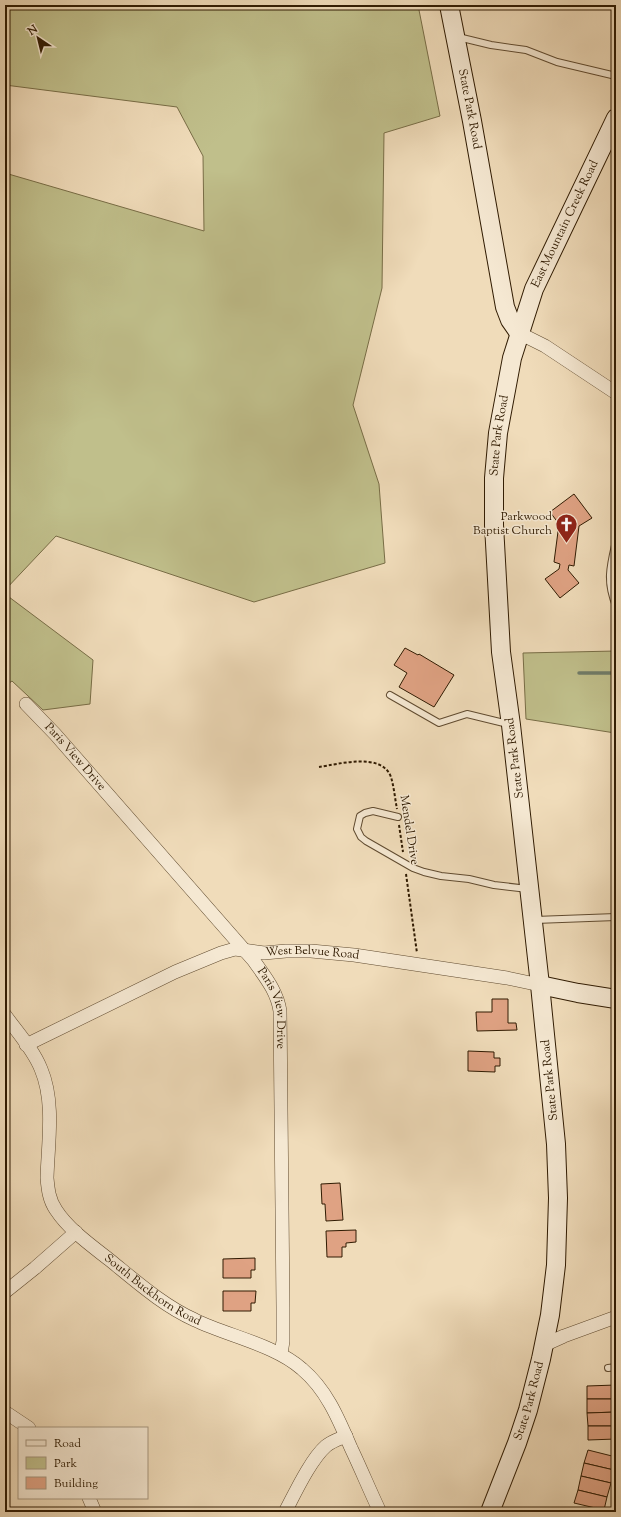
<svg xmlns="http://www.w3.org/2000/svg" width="621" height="1517" viewBox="0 0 621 1517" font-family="'Sorts Mill Goudy',serif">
<rect width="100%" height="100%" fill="#f0dcba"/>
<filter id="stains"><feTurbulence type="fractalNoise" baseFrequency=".005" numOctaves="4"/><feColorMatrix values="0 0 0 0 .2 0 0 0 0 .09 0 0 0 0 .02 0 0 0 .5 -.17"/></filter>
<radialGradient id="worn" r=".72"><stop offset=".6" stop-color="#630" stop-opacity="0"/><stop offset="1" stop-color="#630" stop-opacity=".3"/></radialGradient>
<g fill="#c0bf8b" stroke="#786d46">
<polygon points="11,5 418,5 440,116 384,133 382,288 353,405 379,484 385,563 254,602 56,536 5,590 5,173 204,231 203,156 177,107 5,85 5,25"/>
<polygon points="5,594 93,660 90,704 43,710 12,681 5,686"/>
<polygon points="616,651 616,735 615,733 526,719 523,653"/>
</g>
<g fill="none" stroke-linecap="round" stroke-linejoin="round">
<polyline stroke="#707c69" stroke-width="3.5" points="579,673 616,673"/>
</g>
<g fill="#dfa283" stroke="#301b02">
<polygon points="574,494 592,518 579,526 574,566 569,565 568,570 579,583 560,598 545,579 559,569 560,564 554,562 559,524 550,512"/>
<polygon points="405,648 418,655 419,654 454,675 434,707 399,687 407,673 394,665"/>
<polygon points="492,999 508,999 508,1023 516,1023 517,1030 477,1031 476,1012 492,1012"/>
<polygon points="468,1051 494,1052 494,1058 500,1058 500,1066 495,1066 495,1072 468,1071"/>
<polygon points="340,1183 343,1220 326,1221 325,1204 322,1204 321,1184"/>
<polygon points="356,1230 356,1242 346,1243 346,1247 342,1247 342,1257 327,1257 326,1231"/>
<polygon points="255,1258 255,1270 251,1270 251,1278 223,1278 223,1259"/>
<polygon points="223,1291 256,1291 255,1303 251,1303 251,1311 223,1311"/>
<polygon points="616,1385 616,1399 587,1399 587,1386"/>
<polygon points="587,1399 616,1399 616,1412 587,1413"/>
<polygon points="616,1412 616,1426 588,1426 587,1413"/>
<polygon points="588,1426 616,1426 616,1439 588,1440"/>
<polygon points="588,1450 616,1457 614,1470 584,1463"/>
<polygon points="584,1463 614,1470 611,1483 581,1476"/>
<polygon points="581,1476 611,1483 607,1497 578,1490"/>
<polygon points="578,1490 607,1497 604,1510 574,1503"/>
</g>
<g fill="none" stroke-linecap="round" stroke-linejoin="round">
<defs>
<g id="lane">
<polyline points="458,37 491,45 526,50 557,62 616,76"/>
<path d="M616,541C610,567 606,581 616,606"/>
<polyline points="390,695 439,723 467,714 508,724"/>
<polyline points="398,817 373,811 365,813 360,816 357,829 361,837 366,841 413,868 424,872 441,876 469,879 494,885 528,889"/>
<polyline points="535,920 616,917"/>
<polyline points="608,1368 616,1367"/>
</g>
<g id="street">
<polyline points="519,333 545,346 616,393"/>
<path id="s1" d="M26,704L55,734L254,961C265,977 277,991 280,1011L283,1307V1341L281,1354"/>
<path id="s2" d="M5,1015C17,1032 33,1049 41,1069C55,1102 48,1143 47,1178C48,1189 49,1200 56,1210C69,1230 92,1246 111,1261C138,1283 164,1306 195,1320C228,1336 275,1345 302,1369C327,1390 339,1420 351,1448C361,1469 370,1491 380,1512"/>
<path id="s3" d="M26,1045L175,972L221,953L235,949L264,953L286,951H311L354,955L507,978L540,985"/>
<polyline points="5,1292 35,1268 76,1232"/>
<polyline points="544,1345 564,1336 616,1317"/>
<polyline points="5,1412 29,1428"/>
<polyline points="89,1498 95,1512"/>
<path d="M285,1512C295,1493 311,1459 326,1446C332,1441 339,1439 346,1436"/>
</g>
<g id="secondary">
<path id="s4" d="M449,5L472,121L505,307L510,320L519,333"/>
<polyline points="540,985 578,993 616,999"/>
<path id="s5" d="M490,1512L517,1443L528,1410L541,1359L550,1315L556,1265L558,1198L556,1144L540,985L511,725L501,652L494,525V478L498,433L512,358L534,289L616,118"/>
</g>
</defs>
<use href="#lane" stroke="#604b30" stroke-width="8"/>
<use href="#street" stroke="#604b30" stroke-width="14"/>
<use href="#secondary" stroke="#301b02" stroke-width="20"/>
<g stroke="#301b02" stroke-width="2" stroke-dasharray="3 2" stroke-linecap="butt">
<path d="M319,767C339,764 382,752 391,777C394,787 395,799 397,809"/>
<polyline points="399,825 403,852"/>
<polyline points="406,874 417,953"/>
</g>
<use href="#lane" stroke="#f5e8d2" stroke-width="6"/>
<use href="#street" stroke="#f5e8d2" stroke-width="13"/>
<use href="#secondary" stroke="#f5e8d2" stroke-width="18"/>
</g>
<defs>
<symbol id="church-pin" viewBox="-11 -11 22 30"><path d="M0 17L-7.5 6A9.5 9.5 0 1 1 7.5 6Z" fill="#8f2418" stroke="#f5e8d2"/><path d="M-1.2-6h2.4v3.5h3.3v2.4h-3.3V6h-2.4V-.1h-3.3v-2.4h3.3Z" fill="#fff"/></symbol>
</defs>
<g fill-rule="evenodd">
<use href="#church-pin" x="554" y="512" width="25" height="34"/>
</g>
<g text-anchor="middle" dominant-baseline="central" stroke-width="3" stroke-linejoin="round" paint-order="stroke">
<g font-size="12" fill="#301b02" stroke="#f5e8d2">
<text stroke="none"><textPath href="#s4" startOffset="106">State Park Road</textPath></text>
<text stroke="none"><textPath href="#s5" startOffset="1313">East Mountain Creek Road</textPath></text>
<text stroke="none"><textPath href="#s5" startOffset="1090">State Park Road</textPath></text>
<text stroke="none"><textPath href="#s1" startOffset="72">Paris View Drive</textPath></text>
<text transform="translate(515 758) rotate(-97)">State Park Road</text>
<text transform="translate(409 830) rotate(81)">Mendel Drive</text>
<text stroke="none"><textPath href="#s3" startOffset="308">West Belvue Road</textPath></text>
<text stroke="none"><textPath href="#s1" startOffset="396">Paris View Drive</textPath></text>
<text transform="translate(550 1080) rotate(-96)">State Park Road</text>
<text stroke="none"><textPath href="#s2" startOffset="335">South Buckhorn Road</textPath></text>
<text stroke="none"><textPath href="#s5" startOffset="118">State Park Road</textPath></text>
</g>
<g font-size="12" fill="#301b02" stroke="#f5e8d2" text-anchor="end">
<text x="552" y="517">Parkwood<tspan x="552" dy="14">Baptist Church</tspan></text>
</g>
</g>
<rect width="621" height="1517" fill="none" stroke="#f0dcba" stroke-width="20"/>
<rect x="6" y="6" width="609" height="1505" fill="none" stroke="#301b02" stroke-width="2"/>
<rect x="10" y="10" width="601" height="1497" fill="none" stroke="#301b02"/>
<rect x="18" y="1427" width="130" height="72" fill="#f5e8d2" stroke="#a6967f"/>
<rect x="26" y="1440" width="20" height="6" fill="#f5e8d2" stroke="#a6967f"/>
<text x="54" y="1447" font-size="12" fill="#301b02">Road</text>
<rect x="26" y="1457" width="20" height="12" fill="#c0bf8b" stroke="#a6967f"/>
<text x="54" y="1467" font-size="12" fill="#301b02">Park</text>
<rect x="26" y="1477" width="20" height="12" fill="#dfa283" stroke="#a6967f"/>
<text x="54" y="1487" font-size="12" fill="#301b02">Building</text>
<g transform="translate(38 38) rotate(325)" stroke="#f5e8d2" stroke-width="3" paint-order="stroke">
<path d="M0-3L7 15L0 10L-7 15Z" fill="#301b02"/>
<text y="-6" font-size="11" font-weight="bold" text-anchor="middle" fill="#301b02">N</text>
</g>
<rect width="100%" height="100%" filter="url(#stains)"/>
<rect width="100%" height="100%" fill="url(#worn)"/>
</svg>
